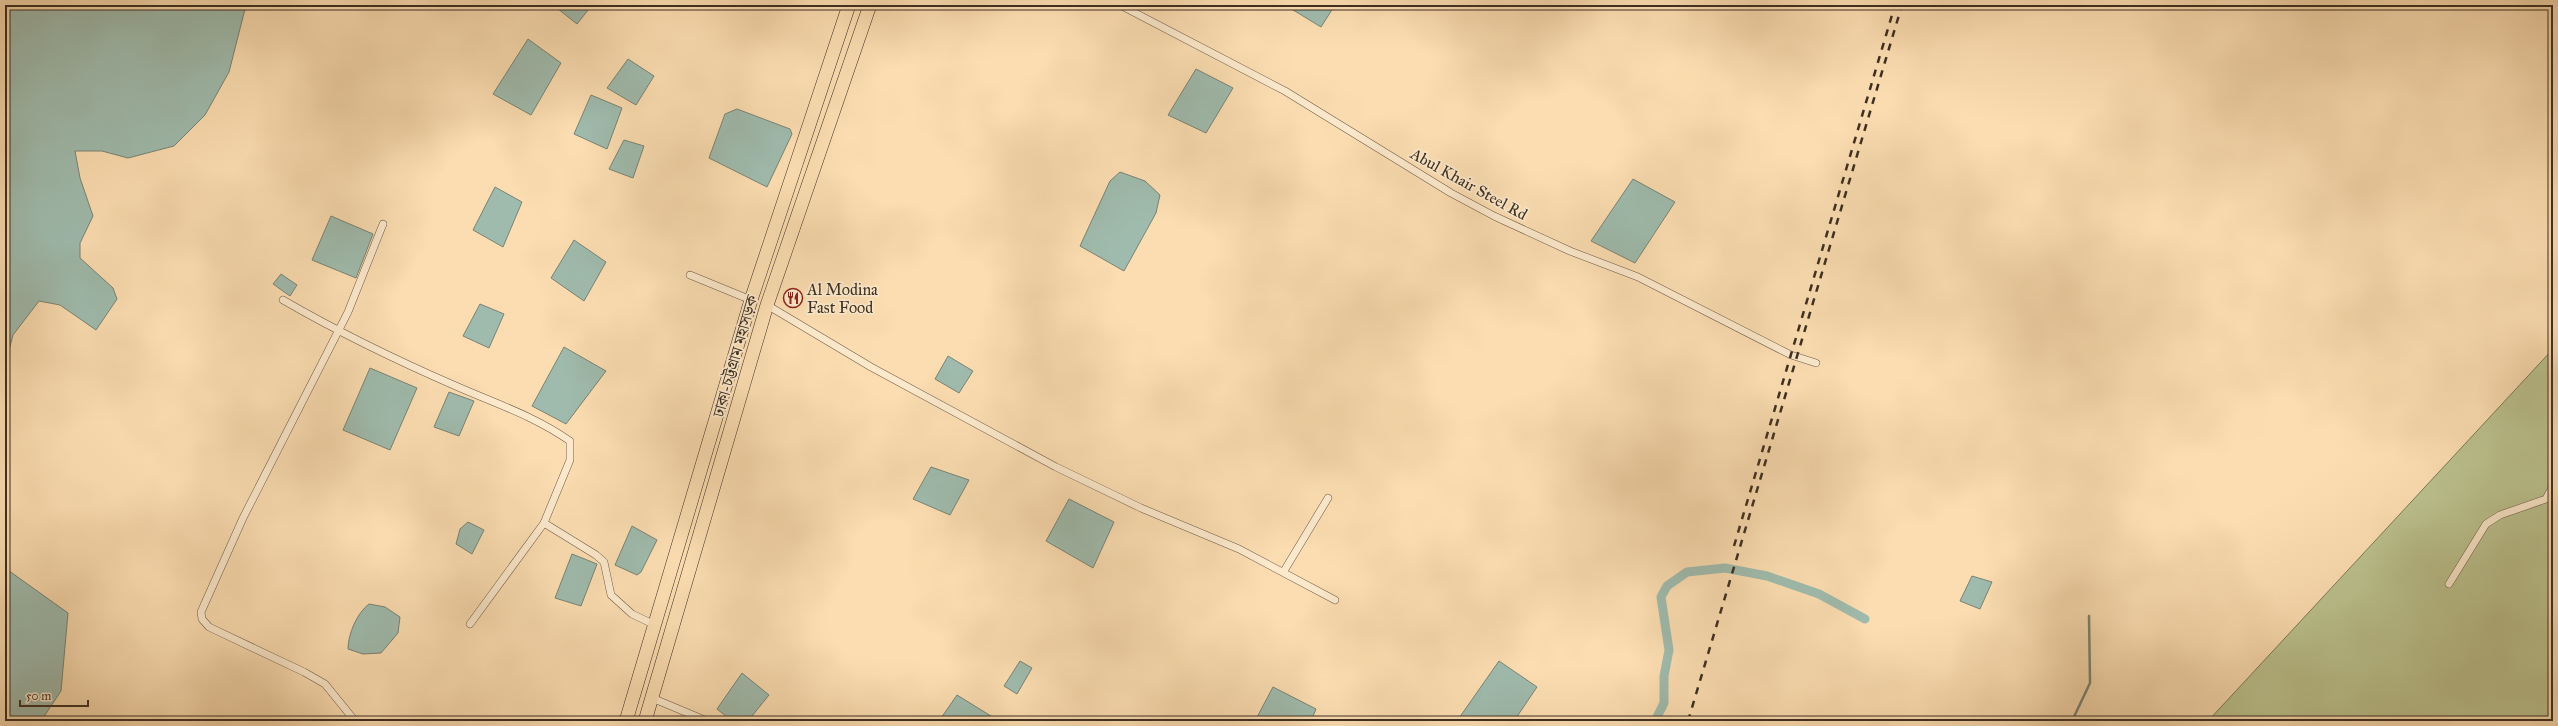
<svg xmlns="http://www.w3.org/2000/svg" width="2558" height="726" viewBox="0 0 2558 726" font-family="'IM FELL Great Primer','Noto Serif Bengali',serif">
<rect width="100%" height="100%" fill="#fbddb1"/>
<filter id="stains"><feTurbulence type="fractalNoise" baseFrequency=".005" numOctaves="4"/><feColorMatrix values="0 0 0 0 .2 0 0 0 0 .09 0 0 0 0 .02 0 0 0 .5 -.17"/></filter>
<radialGradient id="worn" r=".72"><stop offset=".6" stop-color="#630" stop-opacity="0"/><stop offset="1" stop-color="#630" stop-opacity=".3"/></radialGradient>
<polygon fill="#bbc28e" stroke="#7c7858" points="2553,349 2553,721 2208,721"/>
<g fill="#9fbbad" stroke="#788375">
<polygon points="5,5 246,5 229,72 205,115 174,146 128,158 102,151 75,151 80,178 93,216 80,243 80,258 113,288 117,299 96,330 60,305 39,301 13,335 5,366"/>
<polygon points="553,5 592,5 577,24"/>
<polygon points="1285,5 1335,5 1321,27"/>
<polygon points="528,39 561,63 531,115 493,94"/>
<polygon points="628,59 654,76 636,105 607,88"/>
<polygon points="1196,69 1233,88 1206,133 1168,115"/>
<polygon points="591,95 622,108 607,149 574,134"/>
<polygon points="737,109 790,129 792,134 767,187 709,158 725,114"/>
<polygon points="624,140 644,146 633,178 609,169"/>
<polygon points="1120,172 1145,181 1160,195 1156,213 1124,271 1080,246 1110,181"/>
<polygon points="1633,179 1675,202 1635,263 1591,241"/>
<polygon points="495,187 522,202 503,247 473,230"/>
<polygon points="331,216 373,234 356,278 312,260"/>
<polygon points="574,240 606,262 584,301 551,278"/>
<polygon points="281,274 297,285 290,296 273,284"/>
<polygon points="480,304 504,314 489,348 463,336"/>
<polygon points="564,347 606,371 566,424 532,406"/>
<polygon points="948,356 973,371 959,393 935,379"/>
<polygon points="370,368 417,388 390,450 343,430"/>
<polygon points="449,392 474,401 459,436 434,427"/>
<polygon points="931,467 969,480 950,515 913,499"/>
<polygon points="1069,499 1114,522 1093,568 1046,541"/>
<polygon points="468,522 484,530 472,554 456,544 460,529"/>
<polygon points="632,526 657,540 641,572 637,575 615,565"/>
<polygon points="572,554 597,564 581,606 555,598"/>
<polygon points="5,568 68,613 61,691 41,721 5,721"/>
<polygon points="1972,576 1992,582 1980,609 1960,601"/>
<path d="M369,604L385,607L400,617L398,633L381,653L363,654L348,649C348,634 357,613 369,604Z"/>
<polygon points="1020,661 1032,668 1017,694 1004,686"/>
<polygon points="1499,661 1537,687 1514,721 1457,721"/>
<polygon points="742,673 769,695 748,721 732,721 717,709"/>
<polygon points="1273,687 1316,709 1311,721 1255,721"/>
<polygon points="957,695 999,721 939,721"/>
</g>
<g fill="none" stroke-linecap="round" stroke-linejoin="round">
<polyline stroke="#788375" stroke-width="2.5" points="2072,721 2090,683 2089,616"/>
<polyline stroke="#9fbbad" stroke-width="9" points="1655,721 1664,703 1664,676 1669,650 1661,597 1667,586 1687,572 1725,568 1767,576 1819,594 1865,619"/>
<defs>
<g id="street">
<polyline points="1120,5 1285,91 1451,193 1494,216 1570,251 1638,277 1791,355 1816,363"/>
<polyline points="690,275 751,300"/>
<path d="M283,300C340,333 398,361 458,387C497,404 534,416 570,441V460L544,523L596,555L604,562L611,595L632,614L655,625"/>
<polyline points="767,305 871,367 1056,467 1141,508 1239,549 1335,600"/>
<polyline points="2553,463 2553,483"/>
<polyline points="1284,571 1328,498"/>
<polyline points="2449,584 2486,524 2500,515 2546,499 2553,486"/>
<polyline points="470,624 544,523"/>
<polyline points="652,698 707,721"/>
<polyline points="355,721 325,684 304,672 209,627 202,619 201,612 243,518 348,312 383,224"/>
</g>
<g id="highway">
<polyline points="626,721 751,300 849,5"/>
<polyline points="645,721 767,305 870,5"/>
</g>
</defs>
<use href="#street" stroke="#6d5a45" stroke-width="8"/>
<use href="#highway" stroke="#3e2f21" stroke-width="14"/>
<use href="#street" stroke="#fce9cc" stroke-width="7"/>
<use href="#highway" stroke="#fbddb1" stroke-width="13"/>
<g stroke="#3e2f21" stroke-width="2.5" stroke-dasharray="7 7" stroke-linecap="butt">
<polyline points="1734,546 1895,5"/>
<polyline points="1688,721 1902,5"/>
</g>
</g>
<defs>
<symbol id="restaurant-ring" viewBox="-11 -11 22 22"><circle r="9.5" fill="#fce9cc" stroke="#8f2418" stroke-width="1.5"/><path d="M-5-6h1v4h1v-4h1v4h1v-4h1v5L-1.5 .5V6h-2V.5L-5-1ZM5-6V6H3V1.5H1.5Q1.5-4 5-6Z" fill="#8f2418"/></symbol>
</defs>
<g fill-rule="evenodd">
<use href="#restaurant-ring" x="782" y="287" width="22" height="22"/>
</g>
<g text-anchor="middle" dominant-baseline="central" stroke-width="3.5" stroke-linejoin="round" paint-order="stroke">
<g font-size="16" fill="#3e2f21" stroke="#fce9cc">
<text transform="translate(1469 184) rotate(29)">Abul Khair Steel Rd</text>
<text transform="translate(735 356) rotate(-74)">ঢাকা-চট্টগ্রাম মহাসড়ক</text>
</g>
<g font-size="16" fill="#3e2f21" stroke="#fce9cc" text-anchor="start">
<text x="807" y="289">Al Modina<tspan x="807" dy="18">Fast Food</tspan></text>
</g>
</g>
<rect width="2558" height="726" fill="none" stroke="#fbddb1" stroke-width="20"/>
<rect x="6" y="6" width="2546" height="714" fill="none" stroke="#3e2f21" stroke-width="2"/>
<rect x="10" y="10" width="2538" height="706" fill="none" stroke="#3e2f21"/>
<path d="M20 700v6h68v-6" fill="none" stroke="#3e2f21" stroke-width="2"/>
<text x="26" y="700" font-size="12" fill="#3e2f21" stroke="#fce9cc" stroke-width="3" paint-order="stroke">50 m</text>
<rect width="100%" height="100%" filter="url(#stains)"/>
<rect width="100%" height="100%" fill="url(#worn)"/>
</svg>
